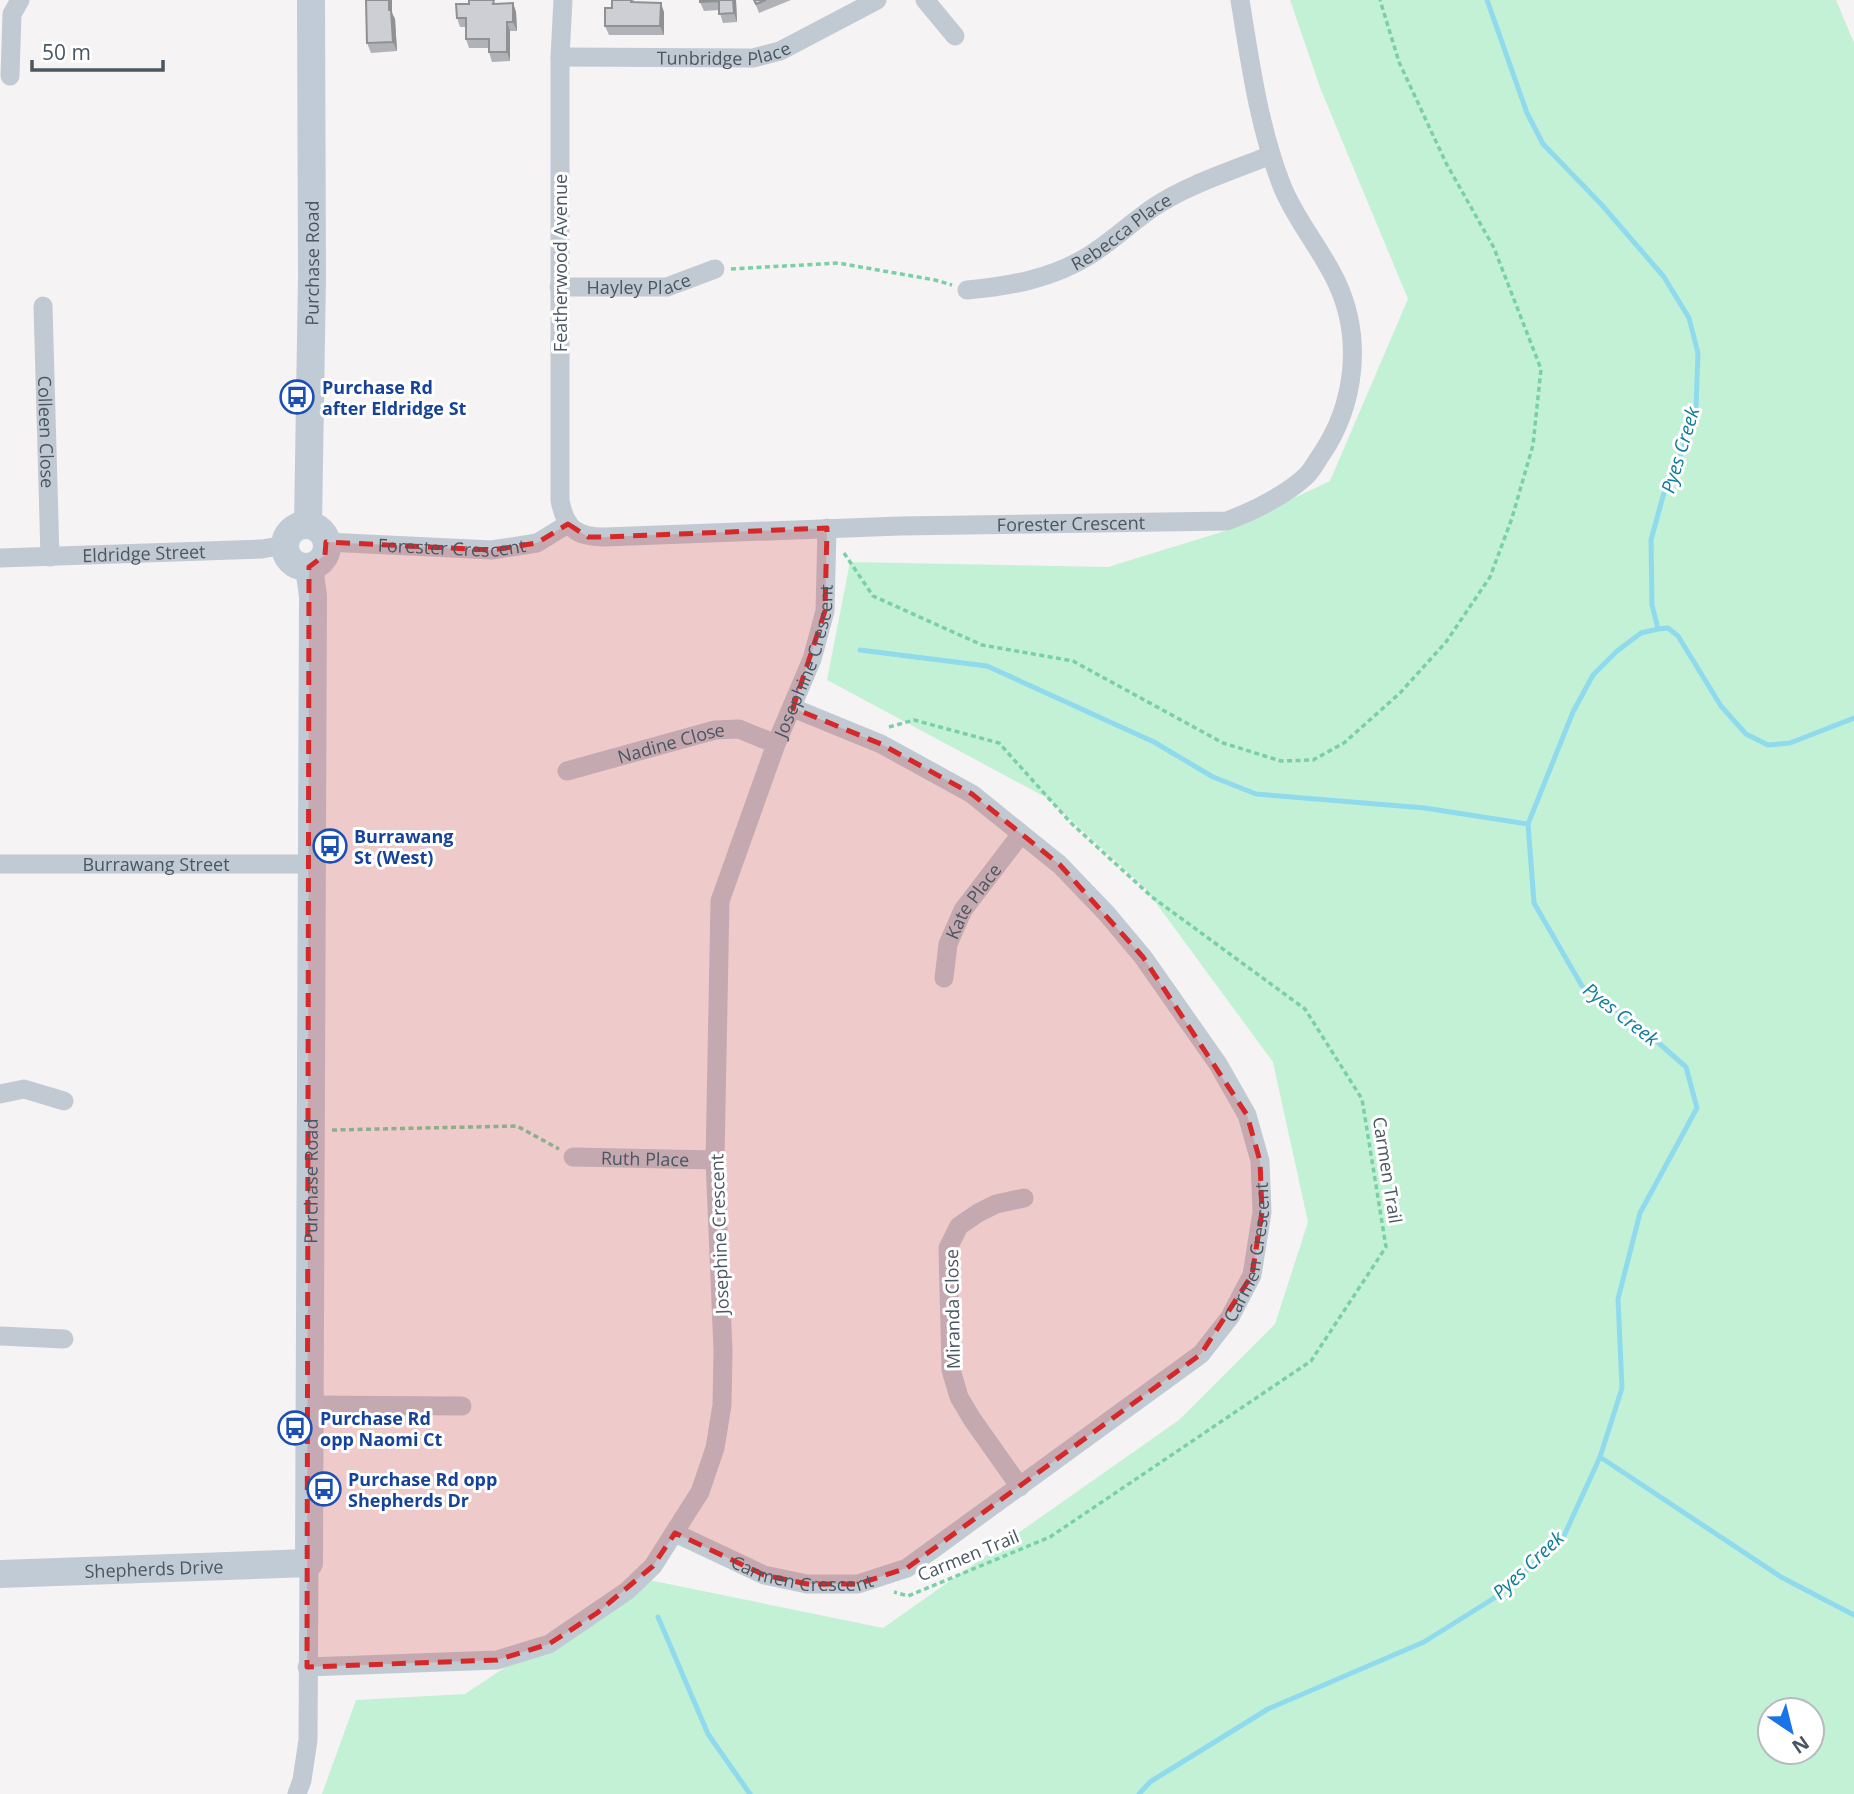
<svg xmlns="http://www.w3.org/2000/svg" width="1854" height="1794" viewBox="0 0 1854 1794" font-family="'Open Sans',sans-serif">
<rect width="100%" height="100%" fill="#f5f3f3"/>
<path fill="#c3f1d5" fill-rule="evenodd" d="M1290,0H1836L1854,43V1794H322L356,1700L465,1694L639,1578L883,1628L1179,1420L1275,1324L1308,1222L1273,1062L1145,888L1047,798L827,680L850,562L1108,567L1225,531L1330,481L1408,299L1321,90ZM1770,1710H1812V1752H1770Z"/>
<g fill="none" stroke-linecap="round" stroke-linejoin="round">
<g stroke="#90daee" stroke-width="5">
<polyline points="1658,629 1668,628 1678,636 1721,706 1746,734 1768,745 1790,743 1854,718"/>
<polyline points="860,650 987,666 1154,742 1213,777 1256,794 1425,808 1528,824"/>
<polyline points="1600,1457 1781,1577 1854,1615"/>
<polyline points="658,1617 708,1734 750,1794"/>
<polyline points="1139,1794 1150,1782 1268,1709 1424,1642 1499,1595 1563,1538 1600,1457 1622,1388 1618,1299 1640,1213 1697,1108 1686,1067 1638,1025 1582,986 1534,903 1528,824 1573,712 1593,675 1617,651 1641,633 1658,629 1652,605 1651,540 1663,496 1683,449 1696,409 1698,353 1689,318 1664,277 1601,204 1543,144 1527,113 1487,0"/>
</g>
<g stroke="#7ad0a6" stroke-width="3.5" stroke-dasharray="5 3.5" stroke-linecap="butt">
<polyline points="731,269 838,263 935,280 952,285"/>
<polyline points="844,553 873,596 982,645 1073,661 1223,743 1281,761 1313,760 1344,743 1400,693 1446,642 1490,577 1512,518 1533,445 1541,369 1494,248 1446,163 1399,62 1380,0"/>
<polyline points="889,727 914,720 999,743 1071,823 1152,897 1305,1009 1362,1099 1386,1247 1311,1361 1050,1537 908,1596 894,1592"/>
<polyline points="332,1130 517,1126 559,1149"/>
</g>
<g stroke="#c1cad2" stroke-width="19">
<path id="s1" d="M563,0L560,57V500C565,529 577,537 605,537L900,526L1227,521C1255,510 1283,497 1305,477C1312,471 1316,462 1321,455C1355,405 1363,339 1337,283C1322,250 1296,221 1282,186C1259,128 1250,62 1240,0"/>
<polyline points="925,0 955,36"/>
<path id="s2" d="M560,57L753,58L780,51L877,0"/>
<polyline points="10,76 12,14 20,0"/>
<path id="s3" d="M559,287H667L715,269"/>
<path id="s4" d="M967,290C1010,286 1052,279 1090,255C1112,241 1132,222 1154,207C1189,184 1232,171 1271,155"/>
<path id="s5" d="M43,306L50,557"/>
<path id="s6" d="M326,542L492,550L537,543L568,524"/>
<path id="s7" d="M0,558L262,549L285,545"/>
<path id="s8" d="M567,771L715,730L739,729L776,744"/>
<path id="s9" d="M0,864H313"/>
<path id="s10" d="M944,978L948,944L963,910L1021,834"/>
<polyline points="0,1094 24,1089 64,1101"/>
<path id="s11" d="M573,1157L715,1160"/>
<polyline points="0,1336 64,1339"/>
<polyline points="309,1405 462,1406"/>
<polyline points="1020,1487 972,1419 959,1397 951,1370 948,1248 959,1226 978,1213 996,1204 1024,1198"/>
<path id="s12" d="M675,1533L764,1575L807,1584H858L907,1568L1201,1354L1230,1317L1252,1275L1262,1212L1260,1161L1247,1115L1218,1064L1143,957L1107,914L1060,865L972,794L881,744L793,708"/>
<path id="s13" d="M307,1667L497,1660L549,1644L627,1591L653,1566L700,1492L715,1448L722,1405L723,1350L715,1160L720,901L776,744L812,659L825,611L827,528"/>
<polyline points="297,1794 302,1780 308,1740 309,1563"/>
</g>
<g stroke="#c1cbd6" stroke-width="28">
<path id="s14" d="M308,525L312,277L311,0"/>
<circle cx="306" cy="546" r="21"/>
<path id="s15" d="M0,1574L309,1563L313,596L309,567"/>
</g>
</g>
<g fill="#b0b2b7">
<polygon points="612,0 634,0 634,2 664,12 664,35 609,35 605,26 612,8"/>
<polygon points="736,0 737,22 723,23 719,10 704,11 700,2"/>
<polygon points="754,0 791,0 759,13"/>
<polygon points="513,3 516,12 517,31 510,31 510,61 492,62 489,52 489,48 469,48 466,39 466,27 460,27 457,18 469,4"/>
<polygon points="392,13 395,19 397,51 371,53 367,43"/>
</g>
<g fill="#909195">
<polygon points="389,0 392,0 392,13 395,19 397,51 393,42 389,10"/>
<polygon points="733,0 736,0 737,22 734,13"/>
<polygon points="513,3 516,12 517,31 513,22"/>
<polygon points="661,3 664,12 664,35 660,26"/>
<polygon points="507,22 510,31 510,61 507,52"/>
</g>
<g fill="#cdcfd5" stroke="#909195" stroke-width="2">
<polygon points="366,0 389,0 389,10 391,10 393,42 367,43"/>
<polygon points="469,0 494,0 493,4 513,3 513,22 507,22 507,52 489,52 489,39 466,39 466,18 457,18 456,4 469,4"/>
<polygon points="612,0 631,0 631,2 661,3 660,26 605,26 605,8 612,8"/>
<polygon points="700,0 733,0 734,13 719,14 719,1 700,2"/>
<polygon points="754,0 766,0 756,4"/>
</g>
<path fill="#d62828" fill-opacity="0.2" stroke="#d62828" stroke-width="5" stroke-dasharray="14 9" stroke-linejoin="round" d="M568,524L588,537H605L827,528L825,611L793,708L881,744L972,794L1060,865L1143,957L1247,1115L1260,1161L1262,1212L1252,1275L1201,1354L907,1568L858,1584H807L764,1575L675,1533L653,1566L597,1613L549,1644L497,1660L307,1667L309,567L325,555L326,542L492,550L537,543Z"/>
<defs>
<symbol id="bus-ring" viewBox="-11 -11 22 22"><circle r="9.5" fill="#fff" stroke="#1a4fb4" stroke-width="1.5"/><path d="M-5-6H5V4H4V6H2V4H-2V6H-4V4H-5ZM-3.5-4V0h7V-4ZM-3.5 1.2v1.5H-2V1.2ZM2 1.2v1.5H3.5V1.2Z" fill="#1a4fb4"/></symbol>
</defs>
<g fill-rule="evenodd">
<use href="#bus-ring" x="278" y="378" width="38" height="38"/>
<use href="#bus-ring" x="311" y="827" width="38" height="38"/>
<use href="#bus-ring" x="276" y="1409" width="38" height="38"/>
<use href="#bus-ring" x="305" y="1470" width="38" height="38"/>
</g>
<g text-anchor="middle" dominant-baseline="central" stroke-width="6" stroke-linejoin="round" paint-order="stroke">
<g font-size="18" fill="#4a5661" stroke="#fff">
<text stroke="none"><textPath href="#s2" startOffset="164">Tunbridge Place</textPath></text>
<text stroke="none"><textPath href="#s4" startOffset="168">Rebecca Place</textPath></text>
<text stroke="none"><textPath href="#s14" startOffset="262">Purchase Road</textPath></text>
<text transform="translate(560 263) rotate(-90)">Featherwood Avenue</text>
<text stroke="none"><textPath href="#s3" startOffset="80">Hayley Place</textPath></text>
<text stroke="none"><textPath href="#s5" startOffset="126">Colleen Close</textPath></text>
<text stroke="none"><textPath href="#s1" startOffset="1032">Forester Crescent</textPath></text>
<text stroke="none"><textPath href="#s6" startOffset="126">Forester Crescent</textPath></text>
<text stroke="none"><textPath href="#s7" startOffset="144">Eldridge Street</textPath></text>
<text stroke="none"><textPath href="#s13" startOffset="1312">Josephine Crescent</textPath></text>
<text stroke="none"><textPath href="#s8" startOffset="108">Nadine Close</textPath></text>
<text stroke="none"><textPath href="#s9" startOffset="156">Burrawang Street</textPath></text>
<text stroke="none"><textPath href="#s10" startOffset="84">Kate Place</textPath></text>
<text stroke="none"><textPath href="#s11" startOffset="72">Ruth Place</textPath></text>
<text transform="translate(1388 1170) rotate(81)">Carmen Trail</text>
<text stroke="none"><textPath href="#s15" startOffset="691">Purchase Road</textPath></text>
<text transform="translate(719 1234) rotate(-92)">Josephine Crescent</text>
<text stroke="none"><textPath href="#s12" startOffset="724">Carmen Crescent</textPath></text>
<text transform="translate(952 1309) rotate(-91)">Miranda Close</text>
<text transform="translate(968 1555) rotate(-22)">Carmen Trail</text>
<text stroke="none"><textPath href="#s12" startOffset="136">Carmen Crescent</textPath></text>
<text stroke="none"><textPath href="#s15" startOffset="154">Shepherds Drive</textPath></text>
</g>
<g font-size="18" font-weight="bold" fill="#164399" stroke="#fff" text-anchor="start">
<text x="322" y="387">Purchase Rd<tspan x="322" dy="21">after Eldridge St</tspan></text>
<text x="354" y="836">Burrawang<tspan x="354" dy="21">St (West)</tspan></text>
<text x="320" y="1418">Purchase Rd<tspan x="320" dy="21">opp Naomi Ct</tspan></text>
<text x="348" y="1479">Purchase Rd opp<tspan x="348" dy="21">Shepherds Dr</tspan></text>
</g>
<g font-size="19" font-style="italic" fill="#0c7c9b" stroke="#fff">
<text transform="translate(1680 450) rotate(-73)">Pyes Creek</text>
<text transform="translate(1621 1014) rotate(38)">Pyes Creek</text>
<text transform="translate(1528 1565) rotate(-43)">Pyes Creek</text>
</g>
</g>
<g transform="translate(1791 1731) rotate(145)"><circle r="33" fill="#ffffff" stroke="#b7bbc0" stroke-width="2"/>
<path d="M0-5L12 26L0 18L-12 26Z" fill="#1a73e8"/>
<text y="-10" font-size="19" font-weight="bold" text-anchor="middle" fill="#4a5661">N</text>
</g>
<path d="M32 60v10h131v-10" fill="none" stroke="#4a5661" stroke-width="3.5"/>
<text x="42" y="60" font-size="21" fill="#4a5661" stroke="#ffffff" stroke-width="5" paint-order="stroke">50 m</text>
</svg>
